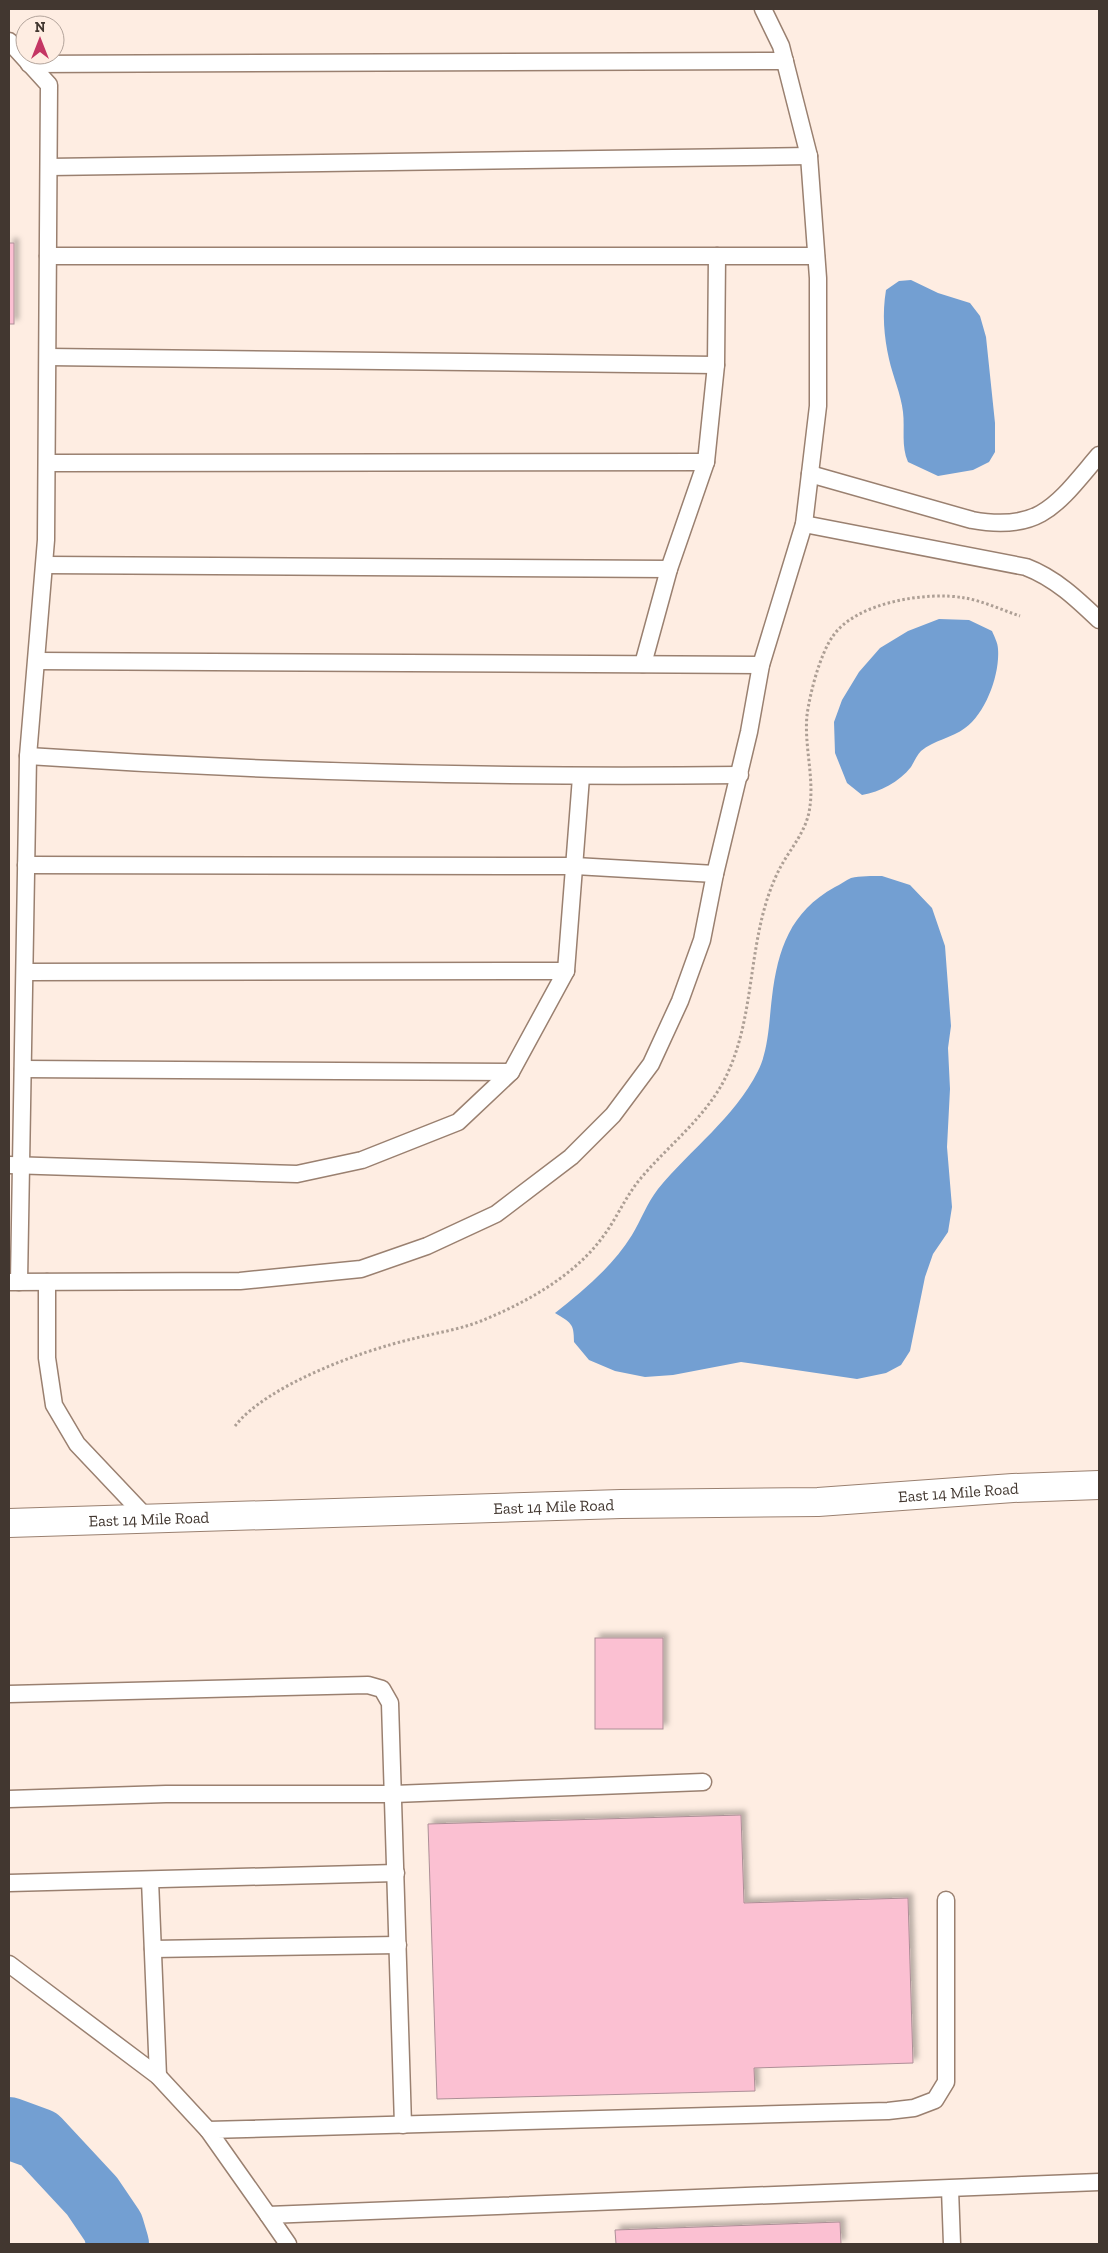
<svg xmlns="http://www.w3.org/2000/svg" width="1108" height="2253" viewBox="0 0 1108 2253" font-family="'Zilla Slab',serif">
<defs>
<filter id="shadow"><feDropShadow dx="4.5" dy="-4.5" stdDeviation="2.5" flood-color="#0004"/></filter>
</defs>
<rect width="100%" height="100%" fill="#feede2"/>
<g fill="#739fd2">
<path d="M911,280L938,293L970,303L980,316L986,337L995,423V452L989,462L973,470L938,476L908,462C901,446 905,429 903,412C901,394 893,377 889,359C884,336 882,314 886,290L899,281Z"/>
<path d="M939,619L969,620L992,631C994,636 998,643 998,649C1000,674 986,713 965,728C952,738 934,740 921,751C917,755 914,762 911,767C899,782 880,792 862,795L847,783L835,753L834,722L842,700L859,672L880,648L908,631Z"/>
<path d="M882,876L910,885L932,908L945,946L951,1026L948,1048L950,1089L947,1147L952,1207L948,1232L933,1254L925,1277L910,1351L901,1365L886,1373L857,1379L741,1362L673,1375L645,1377L615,1371L589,1360L574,1342C574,1323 571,1323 555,1313C583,1291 613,1266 632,1235C641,1220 647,1203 658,1189C691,1149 734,1118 758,1071C769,1049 769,1020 772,997C778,949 790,912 835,887C840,885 846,880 851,878C860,876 872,876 882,876Z"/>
</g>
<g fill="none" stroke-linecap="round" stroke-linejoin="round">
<polyline stroke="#739fd2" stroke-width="62" points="9,2128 39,2139 92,2196 113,2227 118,2244"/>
</g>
<g fill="#fbc0d2" stroke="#ad8f97" filter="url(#shadow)">
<rect x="9" y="243" width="5" height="81"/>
<rect x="595" y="1638" width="68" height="91"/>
<polygon points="741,1815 744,1903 908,1898 913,2063 754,2068 755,2091 437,2099 428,1824"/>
<polygon points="840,2222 841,2244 616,2244 615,2230"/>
</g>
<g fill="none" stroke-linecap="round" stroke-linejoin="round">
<defs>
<g id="service">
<polyline points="9,41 49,85 46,540 28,756 19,1282"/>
<polyline points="29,64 785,61"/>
<polyline points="49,167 809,156"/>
<polyline points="48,256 816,256"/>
<polyline points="48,357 716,365"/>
<polyline points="47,463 706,462"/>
<path d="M810,474L972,520C1041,533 1058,503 1099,455"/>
<path d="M804,524L1026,567C1055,578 1077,599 1099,620"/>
<polyline points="45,565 669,569"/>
<polyline points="37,661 761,665"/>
<polyline points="643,664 669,569 706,462 716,365 717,256"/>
<path d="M28,756C265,772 503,778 740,775"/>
<polyline points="26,865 575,866 715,874"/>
<polyline points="25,972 566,971"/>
<polyline points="23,1069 511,1072"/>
<polyline points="9,1165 297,1174 362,1160 458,1122 511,1072 566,971 581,777"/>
<polyline points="9,1282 240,1281 361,1269 427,1246 496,1214 571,1157 613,1115 651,1064 680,1001 702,940 715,874 749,732 761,665 804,524 818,406 818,278 809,156 781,46 763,9"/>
<polyline points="47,1282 47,1358 54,1405 77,1444 147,1518"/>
<polyline points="9,1694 368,1685 382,1689 390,1703 403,2125"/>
<polyline points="9,1799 166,1794 394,1794 703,1782"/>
<polyline points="150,1880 158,2076"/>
<polyline points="9,1883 396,1873"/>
<polyline points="153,1949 398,1945"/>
<polyline points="9,1964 158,2076 208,2130"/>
<polyline points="950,2189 952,2244"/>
<polyline points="268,2215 208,2130 888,2111 914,2108 935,2100 946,2082 946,1900"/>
<polyline points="288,2244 268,2215 1099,2182"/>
</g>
<g id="secondary">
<path id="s1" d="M9,1523L621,1504L818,1502L1013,1488L1099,1485"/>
</g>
</defs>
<use href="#service" stroke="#9a8070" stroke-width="19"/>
<use href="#secondary" stroke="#9a8070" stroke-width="30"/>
<path stroke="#ad9f95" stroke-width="3" stroke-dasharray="2.5 2.5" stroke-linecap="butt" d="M235,1426C267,1385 361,1351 412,1339C435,1333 458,1330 481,1321C523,1304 569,1279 598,1243C615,1223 624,1198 641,1178C667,1147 700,1122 721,1086C758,1021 745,942 777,874C788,850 807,833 810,806C814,776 804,745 807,715C810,693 820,654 833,636C856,602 928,591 965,598C983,601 1002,610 1020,616"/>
<use href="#service" stroke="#fff" stroke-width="16"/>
<use href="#secondary" stroke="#fff" stroke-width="28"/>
</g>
<g text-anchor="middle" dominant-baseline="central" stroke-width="4" stroke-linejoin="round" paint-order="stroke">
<g font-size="16" fill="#423730" stroke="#feede2">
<text stroke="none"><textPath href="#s1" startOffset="950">East 14 Mile Road</textPath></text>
<text stroke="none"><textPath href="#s1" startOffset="545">East 14 Mile Road</textPath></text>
<text stroke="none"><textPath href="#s1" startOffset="140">East 14 Mile Road</textPath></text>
</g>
</g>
<rect width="1108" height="2253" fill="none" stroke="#423730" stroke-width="20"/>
<g transform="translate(40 40)"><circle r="24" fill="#feede2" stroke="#b3a49b"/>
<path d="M0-4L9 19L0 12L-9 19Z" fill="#c43664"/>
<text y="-8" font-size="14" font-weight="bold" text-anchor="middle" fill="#423730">N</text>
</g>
</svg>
